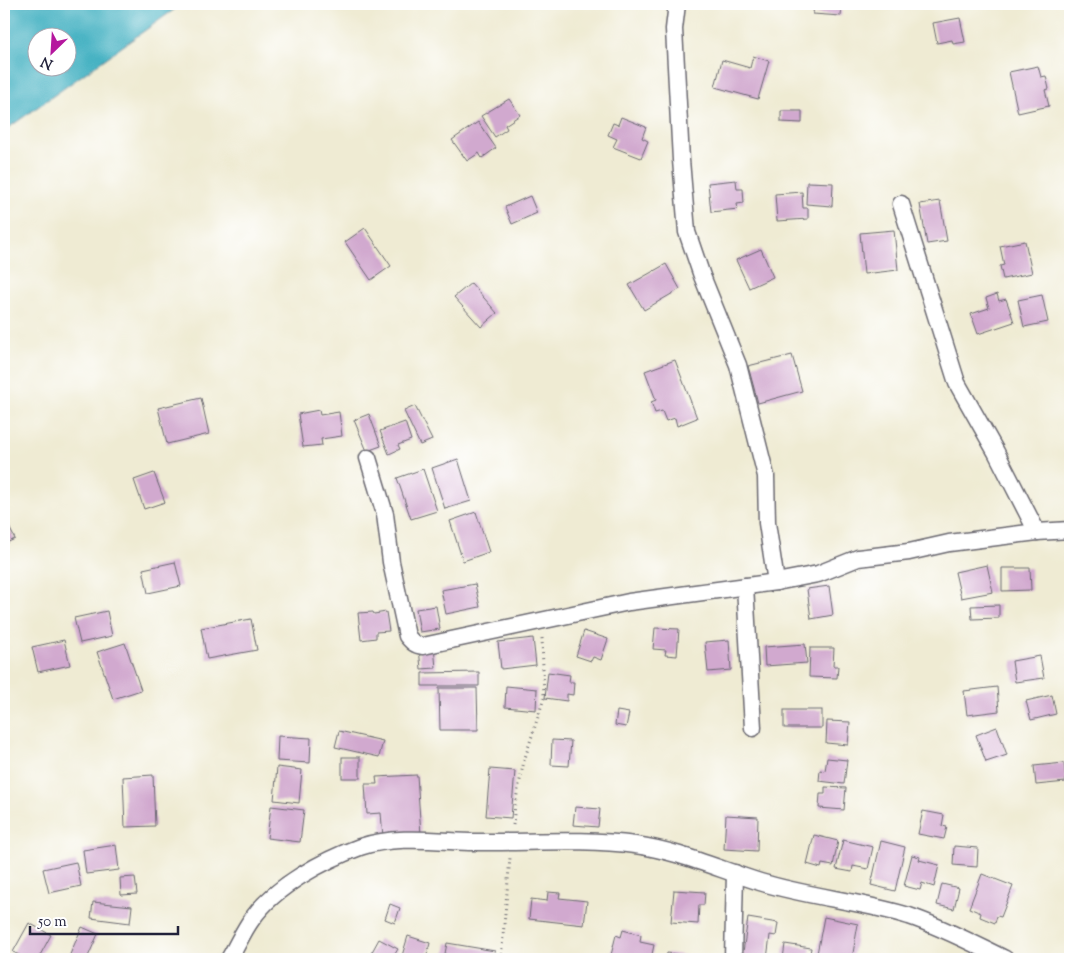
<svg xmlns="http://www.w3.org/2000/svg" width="1074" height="963" viewBox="0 0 1074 963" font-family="'Sorts Mill Goudy',serif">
<rect width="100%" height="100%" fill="#fff"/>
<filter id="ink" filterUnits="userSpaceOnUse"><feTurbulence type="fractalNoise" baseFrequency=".02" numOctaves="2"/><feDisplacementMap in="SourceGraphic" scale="10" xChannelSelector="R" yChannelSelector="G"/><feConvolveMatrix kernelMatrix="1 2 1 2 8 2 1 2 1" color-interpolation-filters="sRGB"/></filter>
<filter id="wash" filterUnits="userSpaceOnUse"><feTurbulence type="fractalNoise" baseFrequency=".0096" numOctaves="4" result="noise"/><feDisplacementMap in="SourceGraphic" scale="20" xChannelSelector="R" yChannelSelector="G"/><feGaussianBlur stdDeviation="1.12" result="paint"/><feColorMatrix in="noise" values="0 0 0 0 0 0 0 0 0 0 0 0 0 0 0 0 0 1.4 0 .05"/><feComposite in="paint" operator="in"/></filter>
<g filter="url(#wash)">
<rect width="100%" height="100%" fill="#efebd3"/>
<path fill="#46b2c3" stroke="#346a7f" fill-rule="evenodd" d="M4,4H182L4,131ZM38,38H68V68H38Z"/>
<g id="blocks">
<g fill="#d1a9cf">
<polygon points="814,4 842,4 841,16 813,14"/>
<polygon points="960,18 965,42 953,44 952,40 937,43 933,23"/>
<polygon points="753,56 769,61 758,99 715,87 722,60 750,68"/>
<polygon points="1038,66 1041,77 1046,76 1049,89 1045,90 1049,106 1018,113 1009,72"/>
<polygon points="509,99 520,115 505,125 507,129 495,137 481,116"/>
<polygon points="781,111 802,111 802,123 781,122"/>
<polygon points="621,117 646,127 642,138 648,141 641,158 613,147 617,139 608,135 613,123 618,125"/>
<polygon points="478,122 496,148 482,158 479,153 467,161 452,140"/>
<polygon points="736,180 737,189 743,189 744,203 737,204 738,209 711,212 708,183"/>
<polygon points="807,182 833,183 832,206 806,204"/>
<polygon points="802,192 803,208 808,208 808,219 777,221 775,194"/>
<polygon points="530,196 537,213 512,224 505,207"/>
<polygon points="940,201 947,241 927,244 920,204"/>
<polygon points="365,228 391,266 371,280 345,242"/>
<polygon points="894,230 898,270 864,274 860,233"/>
<polygon points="1025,241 1032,273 1003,279 1000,266 1004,265 1000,246"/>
<polygon points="761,249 773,277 749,288 736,260"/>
<polygon points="666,264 680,289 644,310 629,285"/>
<polygon points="471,283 497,313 481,327 454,297"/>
<polygon points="997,294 999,301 1006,299 1014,322 978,334 971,314 989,308 986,298"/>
<polygon points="1042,295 1048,322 1024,327 1018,300"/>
<polygon points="792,355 802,391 758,403 748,366"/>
<polygon points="675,360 697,418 677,426 675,418 666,421 662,411 655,413 651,402 656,400 645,371"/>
<polygon points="201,398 209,434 167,444 158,408"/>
<polygon points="415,406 432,440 420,445 404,411"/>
<polygon points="319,410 320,415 339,412 342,436 321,439 322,445 303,447 298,414"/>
<polygon points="369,414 381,446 367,451 354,420"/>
<polygon points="405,422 411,440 398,445 400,449 389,454 380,431"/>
<polygon points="458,459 471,501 445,509 432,468"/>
<polygon points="423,469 437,511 411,519 397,478"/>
<polygon points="154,473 165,502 144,509 134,480"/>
<polygon points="476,512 489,552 463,561 450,521"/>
<polygon points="4,517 15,539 4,544"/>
<polygon points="175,562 181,586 148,593 143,569"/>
<polygon points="987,565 993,592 961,598 955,572"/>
<polygon points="1002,568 1030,568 1031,590 1002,591"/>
<polygon points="475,584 480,607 446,614 441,590"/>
<polygon points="829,586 833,615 811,619 807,589"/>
<polygon points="999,605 999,618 972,619 971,606"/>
<polygon points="436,606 440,629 420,632 416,609"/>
<polygon points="107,611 112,636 80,643 74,618"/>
<polygon points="373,612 374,614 386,612 389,631 376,632 376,638 361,640 358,613"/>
<polygon points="251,619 257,650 207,659 201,628"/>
<polygon points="655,628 679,629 677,656 665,655 666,650 653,649"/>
<polygon points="584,631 608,639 601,660 593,657 591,661 576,656"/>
<polygon points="533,638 536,665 501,669 498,642"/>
<polygon points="64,640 70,665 38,672 32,647"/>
<polygon points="729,640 731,670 708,672 705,642"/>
<polygon points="125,643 141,690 113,699 97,652"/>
<polygon points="805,644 807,663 765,666 764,647"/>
<polygon points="434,647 436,668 421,669 419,648"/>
<polygon points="810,648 834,648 833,666 838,666 837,678 809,677"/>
<polygon points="1040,656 1044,678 1015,682 1012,661"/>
<polygon points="479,672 479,686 422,686 422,673"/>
<polygon points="548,672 570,675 569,682 574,682 573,695 567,694 567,701 545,698"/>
<polygon points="506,686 537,689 536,710 505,707"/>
<polygon points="997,687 999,711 967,715 964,691"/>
<polygon points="439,688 477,688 478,730 440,730"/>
<polygon points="1052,695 1056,714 1031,720 1026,701"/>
<rect x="784" y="710" width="38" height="18"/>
<polygon points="617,711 629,713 626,727 615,725"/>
<polygon points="827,721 850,722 848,745 826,743"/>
<polygon points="997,727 1007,755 986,762 976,735"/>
<polygon points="339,731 383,741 379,757 335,747"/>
<polygon points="278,736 311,738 310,763 277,761"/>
<polygon points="552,740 571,741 569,766 551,765"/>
<rect x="342" y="757" width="18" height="21"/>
<polygon points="827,758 847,760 844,784 819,781 820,770 825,771"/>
<polygon points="1064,763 1066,782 1036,785 1034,766"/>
<polygon points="277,767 302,770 299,803 274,800"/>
<polygon points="490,769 515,771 511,818 486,816"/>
<polygon points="153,775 155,826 125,827 123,777"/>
<polygon points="417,775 421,835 383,837 381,813 367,814 365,784 377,784 376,777"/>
<polygon points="825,787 846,788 844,810 819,808 820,794 825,794"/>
<polygon points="271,806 304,810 300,842 267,838"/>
<polygon points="575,807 600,809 598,827 573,825"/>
<polygon points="923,811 944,815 942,826 947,827 944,839 918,834"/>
<polygon points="726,815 758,817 757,851 724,849"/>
<polygon points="814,835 838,841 833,866 822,864 821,868 807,864"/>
<polygon points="843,840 873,847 868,869 853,866 852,872 836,869"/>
<polygon points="881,841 905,847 895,891 871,885"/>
<polygon points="116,845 119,870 86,874 83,850"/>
<polygon points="954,846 978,848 977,867 953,865"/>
<polygon points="912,855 920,857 919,860 939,865 934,887 922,883 920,890 904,886"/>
<polygon points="76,862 81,886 49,893 43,869"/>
<polygon points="982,874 1013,886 1001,917 997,916 995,923 980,917 981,913 969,908"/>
<polygon points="135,877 137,894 121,895 120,878"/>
<polygon points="942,884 959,888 954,909 937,905"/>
<polygon points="674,890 705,892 704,905 699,905 698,924 671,922"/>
<polygon points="548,892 560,893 559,898 587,901 584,925 529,919 531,899 547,901"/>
<polygon points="93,902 132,906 130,923 91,918"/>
<polygon points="390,904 400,908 395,923 385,919"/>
<polygon points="824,917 858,924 852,959 816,959"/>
<polygon points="748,918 778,923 776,936 770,935 767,959 742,959"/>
<polygon points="29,923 51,935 38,959 27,959 13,952"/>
<polygon points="82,927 98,934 87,959 68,959"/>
<polygon points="623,930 641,935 640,942 654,945 651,959 610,959 616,935 621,937"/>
<polygon points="408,936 430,943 426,959 401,959"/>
<polygon points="379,939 398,949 392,959 368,959"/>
<polygon points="447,943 495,951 494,959 444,959"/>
<polygon points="785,944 811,948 809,959 783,959"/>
<polygon points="667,953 699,957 698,959 666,959"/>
</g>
</g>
</g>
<g filter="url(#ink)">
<use href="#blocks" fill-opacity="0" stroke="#6a6870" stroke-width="1"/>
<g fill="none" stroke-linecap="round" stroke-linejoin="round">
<defs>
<g id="street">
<polyline points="677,4 674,29 681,160 687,232 702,276 738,365 766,476 767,523 776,582"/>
<polyline points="901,204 957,383 996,452 1037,532"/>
<path d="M368,458L385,514L391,562L407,636C412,642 415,645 423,646L629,602L776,582L818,574L858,558L909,552L949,543L1037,532L1070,530"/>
<polyline points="745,586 753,728"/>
<path d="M229,959C237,946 243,931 252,919C275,886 324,860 360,847C396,835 437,841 474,842C527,843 582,838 635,845C679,851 718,869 760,882C809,897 860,901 909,916C942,927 974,944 1005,959"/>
<polyline points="733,959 735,873"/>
</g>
</defs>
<use href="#street" stroke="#6a6870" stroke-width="19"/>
<g stroke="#6a6870" stroke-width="3" stroke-dasharray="1 4" stroke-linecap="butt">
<polyline points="513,825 515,804 524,761 544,698 542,638"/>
<polyline points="501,959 510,858"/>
</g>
<use href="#street" stroke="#fff" stroke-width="16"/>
</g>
</g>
<rect width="1074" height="963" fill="none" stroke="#fff" stroke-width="20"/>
<g transform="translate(52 52) rotate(205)"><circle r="24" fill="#ffffff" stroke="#a7a7b1"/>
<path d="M0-4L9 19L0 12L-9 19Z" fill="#b5179e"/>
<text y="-8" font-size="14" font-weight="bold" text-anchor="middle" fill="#22223b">N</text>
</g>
<path d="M30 926v8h148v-8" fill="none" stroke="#22223b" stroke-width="2.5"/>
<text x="38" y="926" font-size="15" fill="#22223b" stroke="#ffffff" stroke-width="4" paint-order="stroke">50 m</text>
</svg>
